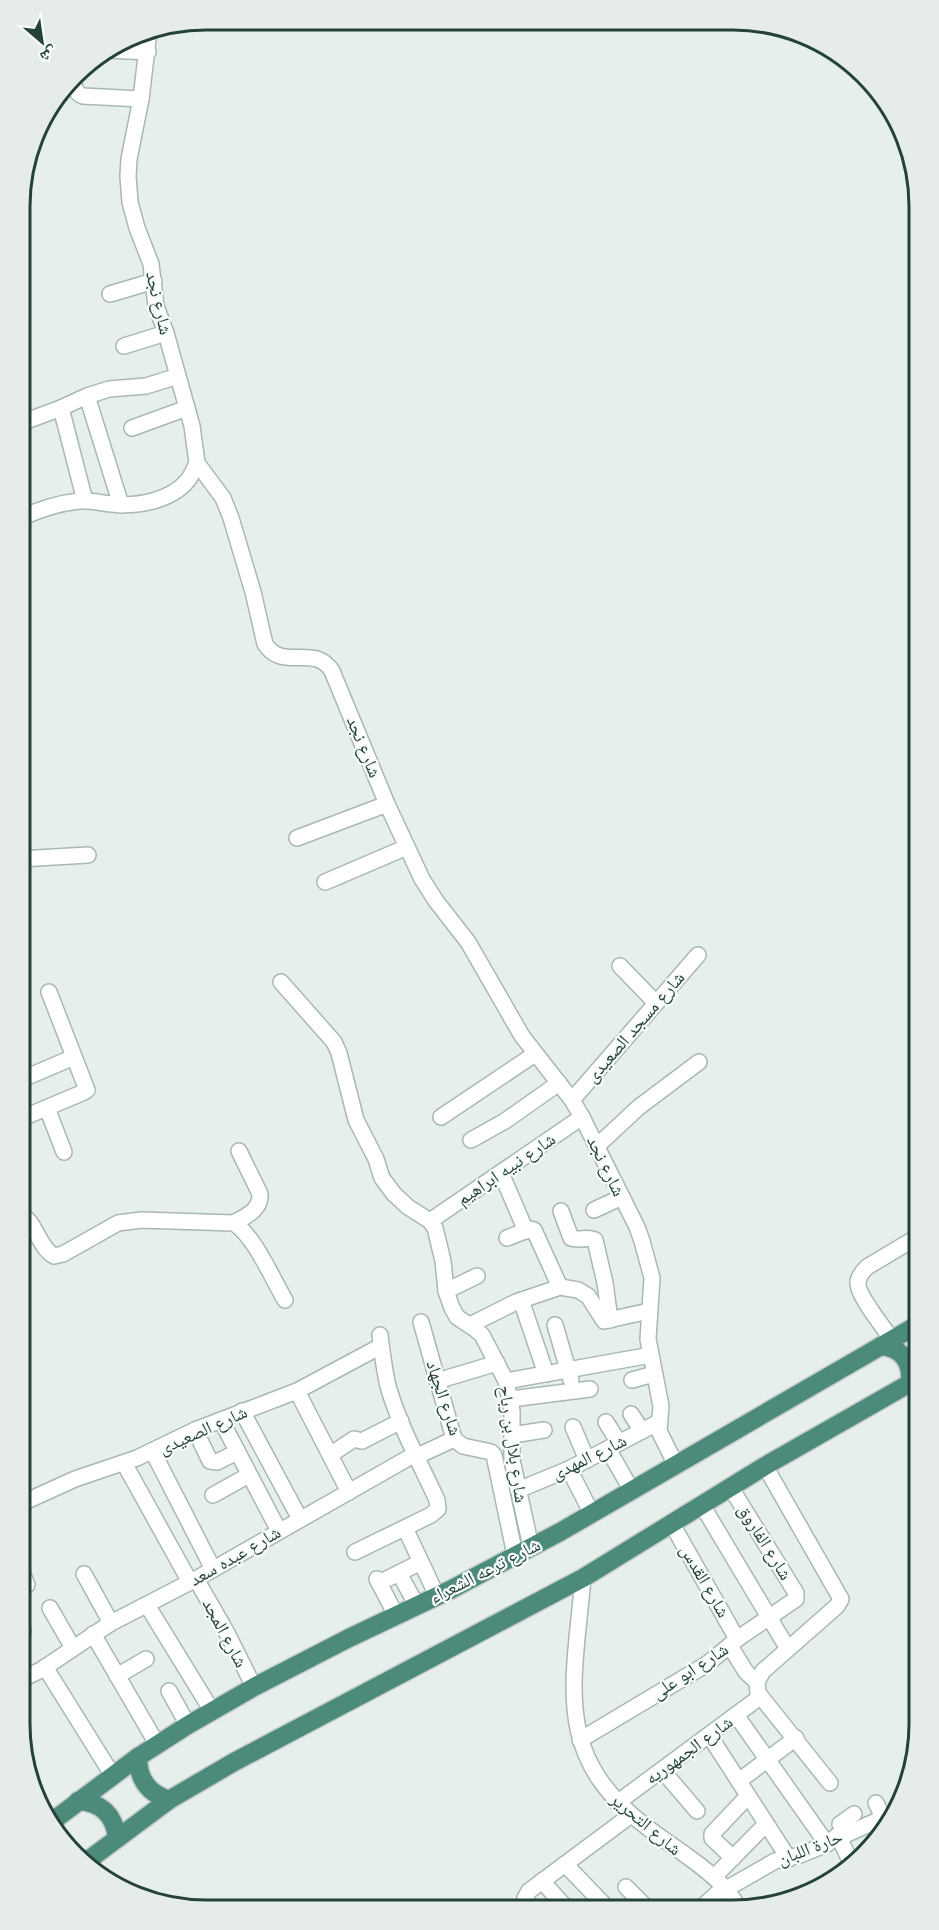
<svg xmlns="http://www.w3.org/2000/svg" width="939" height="1930" viewBox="0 0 939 1930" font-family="'Varela Round','Noto Naskh Arabic',sans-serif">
<rect width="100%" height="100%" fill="#e6efeb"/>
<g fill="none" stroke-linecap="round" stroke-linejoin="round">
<defs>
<g id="minor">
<path d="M149,31L141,99L129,159L128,176L130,202L137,228L151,264L156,306L166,333L192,426L197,463L223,498L231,518L253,592L265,644C283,672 314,643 332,671L387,804L422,879L436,901L468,942L522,1036L572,1100L582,1117L637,1227L642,1241L652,1278L648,1339L661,1406L659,1431L676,1465"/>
<polyline points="108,50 148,52"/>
<path d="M73,78C74,86 75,93 83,96L141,99"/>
<polyline points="110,294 154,281"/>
<polyline points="124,346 166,333"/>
<polyline points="87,396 121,505"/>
<polyline points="61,408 85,501"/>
<polyline points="21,423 61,408 87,396 109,389 146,386 178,376"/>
<polyline points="132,428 187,408"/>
<path d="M21,518C38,510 60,503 79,501C89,500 101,503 111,504C137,507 171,501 188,480C192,475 194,469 197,463"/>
<polyline points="297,838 387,804"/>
<polyline points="20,859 88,855"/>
<polyline points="325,882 407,847"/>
<polyline points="620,966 656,1003"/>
<polyline points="281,982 334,1042 339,1053 356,1120 376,1159 382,1178 394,1194 408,1207 430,1221 435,1228 443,1261 446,1291 452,1308 457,1317 475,1329 482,1335 506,1381 512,1411 512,1460 531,1547"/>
<polyline points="20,1080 74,1057"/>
<polyline points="572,1100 698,955"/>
<polyline points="47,1108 64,1152"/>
<polyline points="441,1117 535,1054"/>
<polyline points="20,1119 84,1092 87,1090 49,992"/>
<polyline points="471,1140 505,1121 559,1083"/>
<polyline points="597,1146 639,1107 699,1062"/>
<polyline points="501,1173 526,1231"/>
<polyline points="594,1210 622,1197"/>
<path d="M561,1211L571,1238C579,1241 588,1236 595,1240L605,1283L610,1320"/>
<path d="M20,1214C36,1221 38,1247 54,1256L63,1254L118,1223L141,1220L234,1223C255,1237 272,1278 285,1300"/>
<polyline points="430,1221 582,1117"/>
<path d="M234,1223C246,1216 261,1210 260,1194L239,1151"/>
<polyline points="507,1238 530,1229 534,1230 560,1287"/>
<polyline points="446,1291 477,1276"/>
<polyline points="521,1300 546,1374"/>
<polyline points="421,1322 454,1439 463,1446 491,1452 494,1455 515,1555"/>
<polyline points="470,1325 516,1302 560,1287 578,1290 588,1296 604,1321 649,1311"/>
<polyline points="555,1325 571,1380"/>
<path d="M892,1340C885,1329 857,1295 858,1283C858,1277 863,1271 867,1267L919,1236"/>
<polyline points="632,1380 654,1374"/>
<polyline points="437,1381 497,1363"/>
<polyline points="506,1381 651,1355"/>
<polyline points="297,1391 349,1492"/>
<polyline points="511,1399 590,1389"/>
<polyline points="242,1411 300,1519"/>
<polyline points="631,1414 642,1431"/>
<polyline points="221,1420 279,1531"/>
<polyline points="606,1422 619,1443"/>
<polyline points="573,1427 587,1460"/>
<polyline points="195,1430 210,1461 217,1462 237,1452"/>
<polyline points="512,1435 544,1430"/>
<polyline points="608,1449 632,1491"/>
<polyline points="153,1452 213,1569"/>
<polyline points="330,1455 354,1439 362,1441 401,1421"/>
<polyline points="124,1463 190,1582"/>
<polyline points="765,1466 841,1599 837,1606 763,1671 757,1682 758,1693 830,1783"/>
<polyline points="569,1469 592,1514"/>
<polyline points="518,1490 569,1469 659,1422"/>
<polyline points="213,1495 249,1475"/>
<polyline points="20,1504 75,1479 137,1458 195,1430 297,1391 381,1346"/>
<polyline points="702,1505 788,1649"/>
<polyline points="672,1524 737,1639"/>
<polyline points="405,1528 437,1596"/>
<path d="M355,1552L431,1515L438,1509L437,1500C420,1463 399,1425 388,1386C384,1369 382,1352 380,1335"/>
<polyline points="20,1567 27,1585"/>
<polyline points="399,1573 417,1606"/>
<polyline points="84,1574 111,1623"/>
<path d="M583,1578C574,1684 551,1756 648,1828C673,1847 702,1864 724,1887C730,1894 735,1902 740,1909"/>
<polyline points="196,1579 227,1633 254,1687"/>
<polyline points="377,1579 396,1615"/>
<polyline points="379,1583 421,1562"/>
<polyline points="147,1605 212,1711"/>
<polyline points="50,1608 73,1648"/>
<polyline points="93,1634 157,1744"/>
<polyline points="20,1635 23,1631 20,1624"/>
<polyline points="730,1646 746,1672 757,1682"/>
<polyline points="45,1667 113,1776"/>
<polyline points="117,1676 146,1659"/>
<polyline points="20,1680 41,1670 111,1623 196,1579 410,1457 424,1453 454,1439"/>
<polyline points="169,1691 188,1725"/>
<polyline points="736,1715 827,1844"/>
<polyline points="709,1735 789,1859"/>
<polyline points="580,1740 707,1664 740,1637 796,1599 796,1593 731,1488"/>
<polyline points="662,1770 697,1811"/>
<polyline points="739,1781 796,1738"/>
<polyline points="617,1803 760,1697"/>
<polyline points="876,1803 883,1817"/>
<polyline points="838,1835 852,1865"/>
<polyline points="845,1835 840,1824 854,1814"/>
<polyline points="733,1858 712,1838 712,1834 748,1796"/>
<polyline points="565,1864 609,1910"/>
<polyline points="714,1877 766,1824"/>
<polyline points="542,1881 568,1910"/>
<polyline points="626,1887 649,1910"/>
<polyline points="726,1889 775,1861 800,1855 827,1844 838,1835 845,1835 896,1812"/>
<polyline points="785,1902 789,1899"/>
<polyline points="531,1910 525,1898 529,1891 631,1815"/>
<polyline points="699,1910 724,1887"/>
</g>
<g id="trunk">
<path d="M881,1346C902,1348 912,1362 910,1383"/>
<path d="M138,1757C138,1779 148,1793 169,1800"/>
<path d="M78,1801C101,1802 114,1815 117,1837"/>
<polyline points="54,1820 138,1757 188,1725 254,1687 349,1638 450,1590 560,1532 919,1324"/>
<polyline points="83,1864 169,1800 234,1762 583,1578 765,1466 919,1378"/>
</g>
</defs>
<use href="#minor" stroke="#a8b8b2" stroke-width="18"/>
<use href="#trunk" stroke="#c2cac8" stroke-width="21"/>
<use href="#minor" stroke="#fff" stroke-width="15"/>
<use href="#trunk" stroke="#4c8a7c" stroke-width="18"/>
</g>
<g text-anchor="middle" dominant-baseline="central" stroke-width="4.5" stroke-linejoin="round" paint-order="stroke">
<g font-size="18" fill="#24423a" stroke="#f7fbf9">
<text transform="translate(159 303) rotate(77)">شارع نجد</text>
<text transform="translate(364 747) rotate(68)">شارع نجد</text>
<text transform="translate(635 1027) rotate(-49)">شارع مسجد الصعيدى</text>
<text transform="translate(606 1166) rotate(64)">شارع نجد</text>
<text transform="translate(506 1169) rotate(-34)">شارع نبيه ابراهيم</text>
<text transform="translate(444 1398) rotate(72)">شارع الجهاد</text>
<text transform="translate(203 1430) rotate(-24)">شارع الصعيدى</text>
<text transform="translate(513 1444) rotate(82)">شارع بلال بن رباح</text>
<text transform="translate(589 1457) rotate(-26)">شارع المهدى</text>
<text transform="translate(765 1542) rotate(58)">شارع الفاروق</text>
<text transform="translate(235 1556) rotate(-30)">شارع عبده سعد</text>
<text transform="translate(485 1571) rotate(-27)">شارع ترعه الشعراء</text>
<text transform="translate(705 1581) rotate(60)">شارع القدس</text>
<text transform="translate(225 1633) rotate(62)">شارع المجد</text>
<text transform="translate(690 1671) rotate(-33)">شارع ابو على</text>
<text transform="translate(689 1750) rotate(-36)">شارع الجمهوريه</text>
<text transform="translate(646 1824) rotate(40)">شارع التحرير</text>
<text transform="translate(810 1848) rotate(-21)">حارة اللبان</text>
</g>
</g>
<path d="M0 0H939V1930H0ZM206 30H733A176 176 0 0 1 909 206V1724A176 176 0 0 1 733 1900H206A176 176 0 0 1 30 1724V206A176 176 0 0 1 206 30Z" fill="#e6ecea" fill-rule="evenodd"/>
<path fill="none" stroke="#24423a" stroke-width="3" d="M206 30H733A176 176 0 0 1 909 206V1724A176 176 0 0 1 733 1900H206A176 176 0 0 1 30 1724V206A176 176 0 0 1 206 30Z"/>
<g transform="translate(42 42) rotate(151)" stroke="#f7fbf9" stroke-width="4.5" paint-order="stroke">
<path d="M0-4.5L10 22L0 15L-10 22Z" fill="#24423a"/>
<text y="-9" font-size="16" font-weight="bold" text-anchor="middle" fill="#24423a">ش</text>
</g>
</svg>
